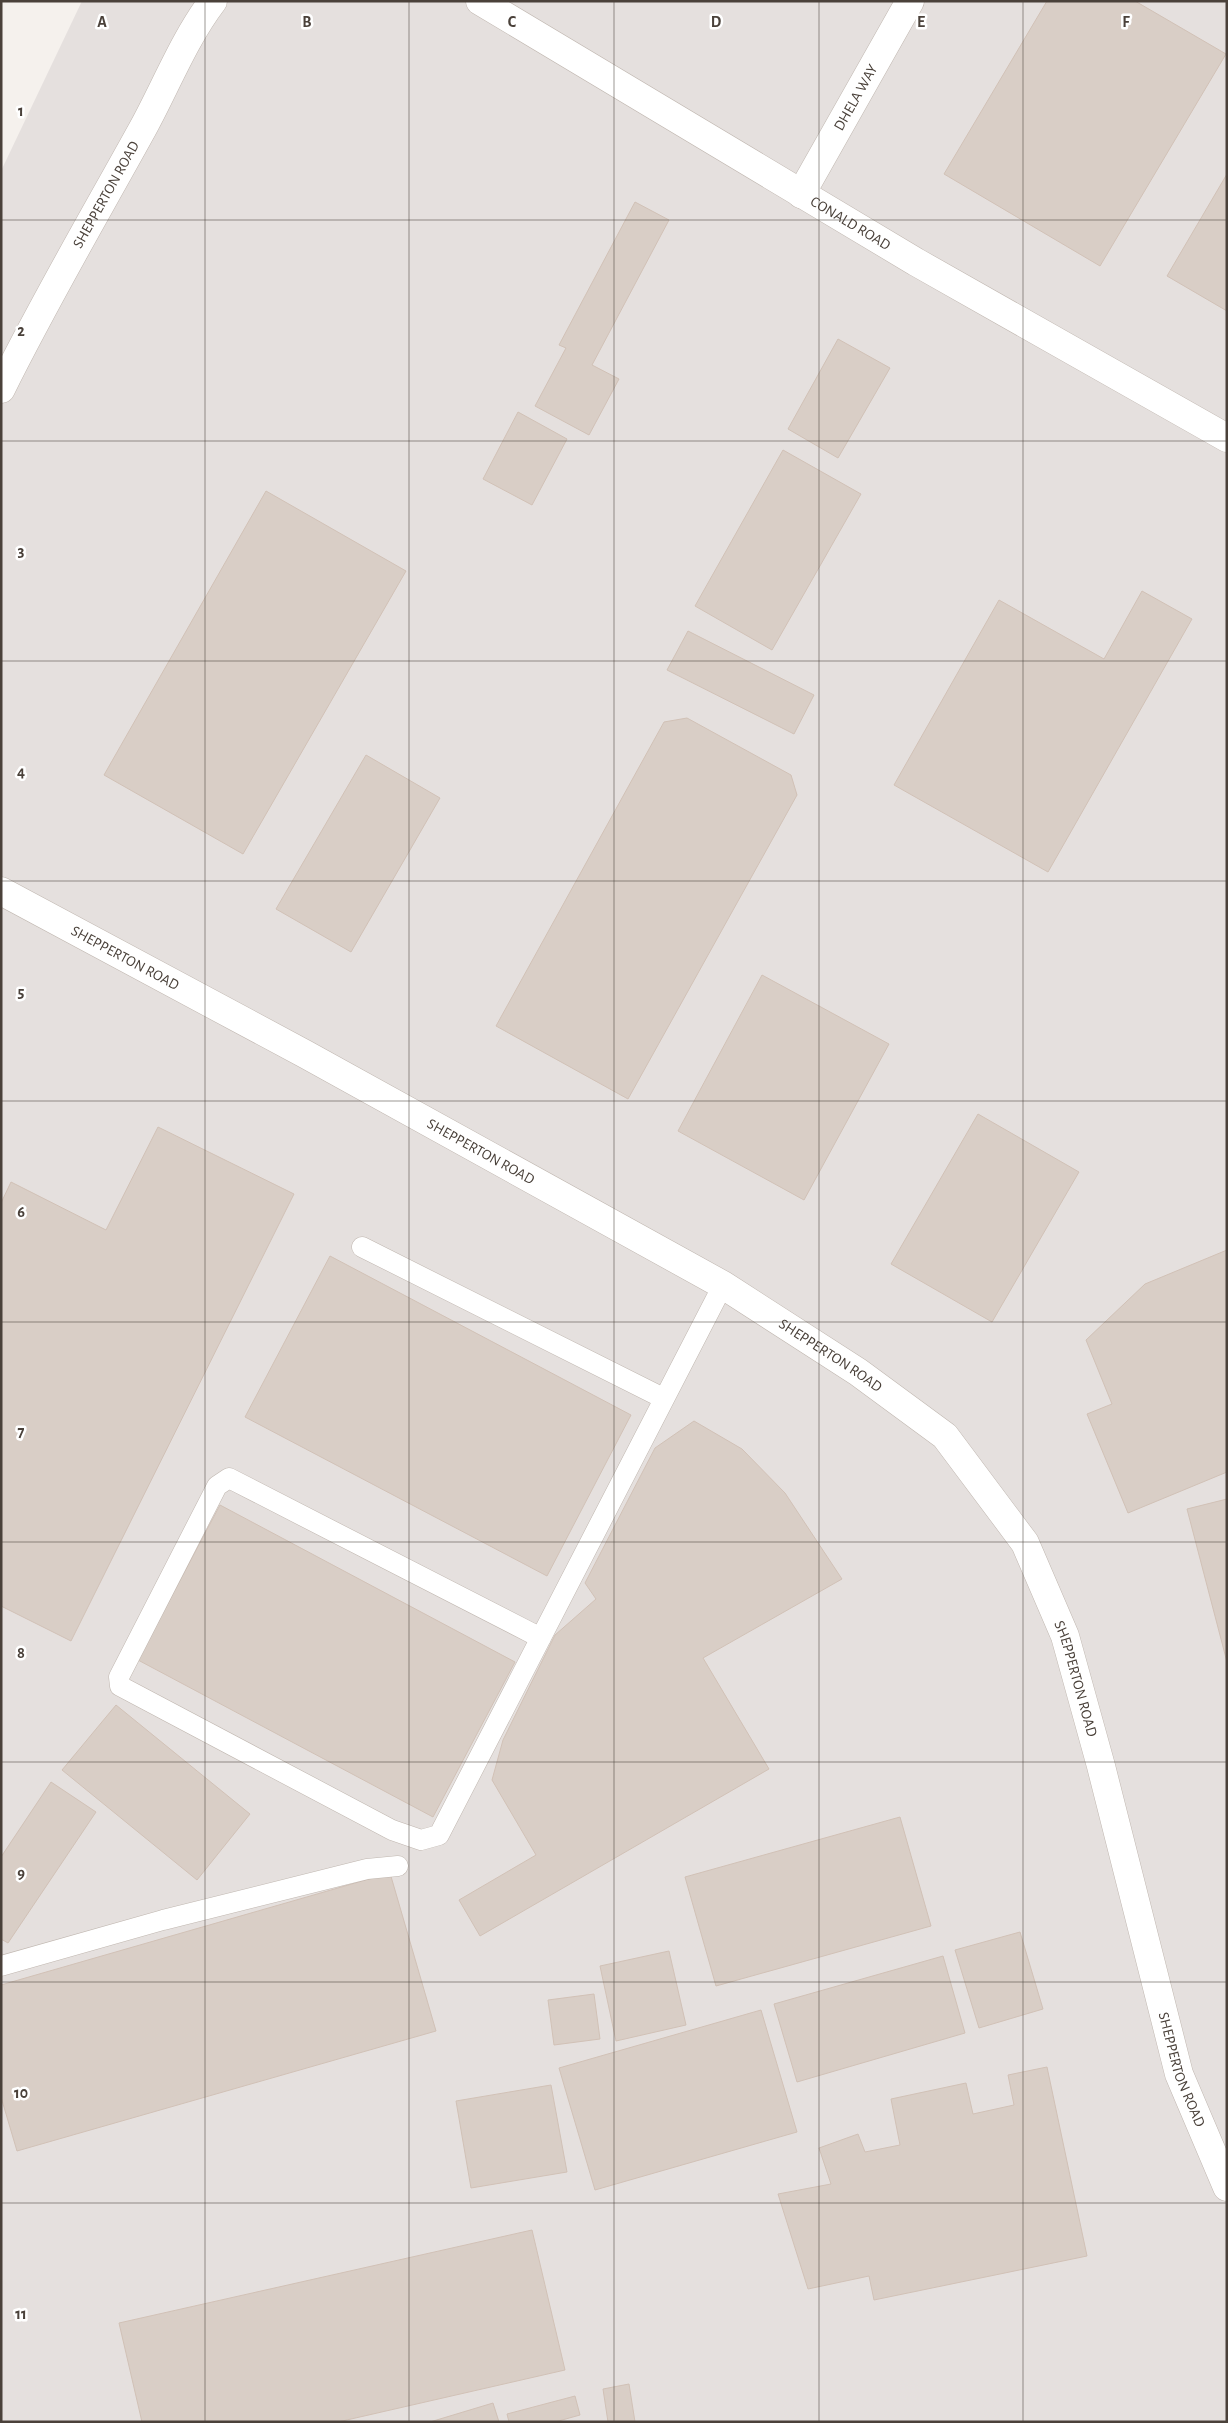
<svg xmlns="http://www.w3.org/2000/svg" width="1228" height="2423" viewBox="0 0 1228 2423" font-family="'Alegreya Sans',sans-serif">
<rect width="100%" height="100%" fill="#f5f1ed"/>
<polygon fill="#e5e0de" points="82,1 1227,1 1227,2422 1,2422 1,171"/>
<g fill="#d9cec6" stroke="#d1c1b6">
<polygon points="1047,1 1135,1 1226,54 1100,266 944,174"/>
<polygon points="1227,174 1227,311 1167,276"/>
<polygon points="635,202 669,220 592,365 619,379 589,435 535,406 566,348 559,345"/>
<polygon points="838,339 890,368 838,458 788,429"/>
<polygon points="518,412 567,439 532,505 483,479"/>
<polygon points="783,450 861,494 772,650 695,606"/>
<polygon points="266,491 406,571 243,854 104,775"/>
<polygon points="1142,591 1192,619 1048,872 894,785 999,600 1104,659"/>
<polygon points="688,631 814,695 794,734 667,670"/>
<polygon points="687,718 791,775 797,795 628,1099 496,1026 664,722"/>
<polygon points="366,755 440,798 351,952 276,909"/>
<polygon points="762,975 889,1044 804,1200 678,1131"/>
<polygon points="978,1114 1079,1172 992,1322 891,1264"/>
<polygon points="158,1127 294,1194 71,1641 1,1606 1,1203 11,1182 106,1230"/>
<polygon points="1227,1250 1227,1472 1128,1513 1087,1414 1112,1404 1086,1340 1145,1284"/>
<polygon points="330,1256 631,1415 547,1576 245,1417"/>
<polygon points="694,1421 742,1449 785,1493 842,1579 703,1658 769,1769 480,1936 459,1900 536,1855 492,1780 503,1740 555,1635 596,1599 585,1583 655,1448"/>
<polygon points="1227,1499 1227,1662 1187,1509"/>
<polygon points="220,1505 515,1662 433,1817 138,1660"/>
<polygon points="116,1705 250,1814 197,1880 62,1770"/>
<polygon points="51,1782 96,1812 8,1943 1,1939 1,1857"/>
<polygon points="900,1817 931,1926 716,1986 685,1877"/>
<polygon points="390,1873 436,2031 17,2151 1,2097 1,1985"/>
<polygon points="1020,1932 1043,2009 979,2028 955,1950"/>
<polygon points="669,1951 686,2025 616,2041 600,1966"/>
<polygon points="943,1956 965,2033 797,2082 774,2004"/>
<polygon points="594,1994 600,2039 554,2045 548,2000"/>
<polygon points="761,2010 797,2132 595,2190 559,2068"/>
<polygon points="1047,2067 1087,2256 874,2300 869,2276 808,2289 778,2194 831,2184 819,2148 858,2134 865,2152 900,2145 891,2099 966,2083 973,2114 1014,2105 1008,2075"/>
<polygon points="551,2085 567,2172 471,2188 456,2101"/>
<polygon points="532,2230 565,2370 338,2422 142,2422 119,2323"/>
<polygon points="629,2384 635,2422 608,2422 603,2389"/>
<polygon points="575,2396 580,2415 555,2422 509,2422 507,2414"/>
<polygon points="493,2403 499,2422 430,2422"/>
</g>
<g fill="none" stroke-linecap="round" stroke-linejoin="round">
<defs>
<g id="service">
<polyline points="362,1247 663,1398"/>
<polyline points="541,1638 229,1478 217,1486 119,1677 120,1686 392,1830 421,1840 439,1835 723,1285"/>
<polyline points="1,1966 163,1920 367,1869 398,1866"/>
</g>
<g id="minor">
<path id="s1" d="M480,1L916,262L1227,438"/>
<path id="s2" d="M801,194L910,1"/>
<path id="s3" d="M1,389C45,300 95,215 143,128C166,86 184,39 213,1"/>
<path id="s4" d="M1,891L305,1054L723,1285L858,1372L945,1436L1025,1543L1065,1636L1101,1766L1179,2074L1227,2187"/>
</g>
</defs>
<use href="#service" stroke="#c0b7b0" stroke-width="21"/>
<use href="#minor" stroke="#c0b7b0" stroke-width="29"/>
<use href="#service" stroke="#fff" stroke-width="20"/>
<use href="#minor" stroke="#fff" stroke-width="28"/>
</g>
<path fill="none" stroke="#4a413a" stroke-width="1" stroke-opacity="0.55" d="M205,1V2422M409,1V2422M614,1V2422M819,1V2422M1023,1V2422M1,220H1227M1,441H1227M1,661H1227M1,881H1227M1,1101H1227M1,1322H1227M1,1542H1227M1,1762H1227M1,1982H1227M1,2203H1227"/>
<g text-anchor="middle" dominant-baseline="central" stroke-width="5" stroke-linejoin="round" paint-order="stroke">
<g font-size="15" fill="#4a413a" stroke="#fff">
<text stroke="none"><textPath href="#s2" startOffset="111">DHELA WAY</textPath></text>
<text stroke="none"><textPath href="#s3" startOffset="221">SHEPPERTON ROAD</textPath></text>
<text stroke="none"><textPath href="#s1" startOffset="432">CONALD ROAD</textPath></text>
<text stroke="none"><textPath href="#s4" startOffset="141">SHEPPERTON ROAD</textPath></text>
<text stroke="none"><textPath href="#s4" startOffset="546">SHEPPERTON ROAD</textPath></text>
<text stroke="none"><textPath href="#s4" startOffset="951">SHEPPERTON ROAD</textPath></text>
<text stroke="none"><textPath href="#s4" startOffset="1370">SHEPPERTON ROAD</textPath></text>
<text stroke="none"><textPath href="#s4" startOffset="1775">SHEPPERTON ROAD</textPath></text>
</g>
</g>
<g font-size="16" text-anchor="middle" font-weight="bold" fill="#4a413a" stroke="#fff" stroke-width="5" stroke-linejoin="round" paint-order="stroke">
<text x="102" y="27">A</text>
<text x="307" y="27">B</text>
<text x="512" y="27">C</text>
<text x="716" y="27">D</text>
<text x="921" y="27">E</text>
<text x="1126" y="27">F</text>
<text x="21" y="116">1</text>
<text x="21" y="336">2</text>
<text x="21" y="556">3</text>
<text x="21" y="777">4</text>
<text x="21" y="997">5</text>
<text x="21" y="1217">6</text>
<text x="21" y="1437">7</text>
<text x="21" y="1658">8</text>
<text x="21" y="1878">9</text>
<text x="21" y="2098">10</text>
<text x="21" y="2319">11</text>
</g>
<rect width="1228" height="2423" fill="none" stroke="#4a413a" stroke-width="5"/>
</svg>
